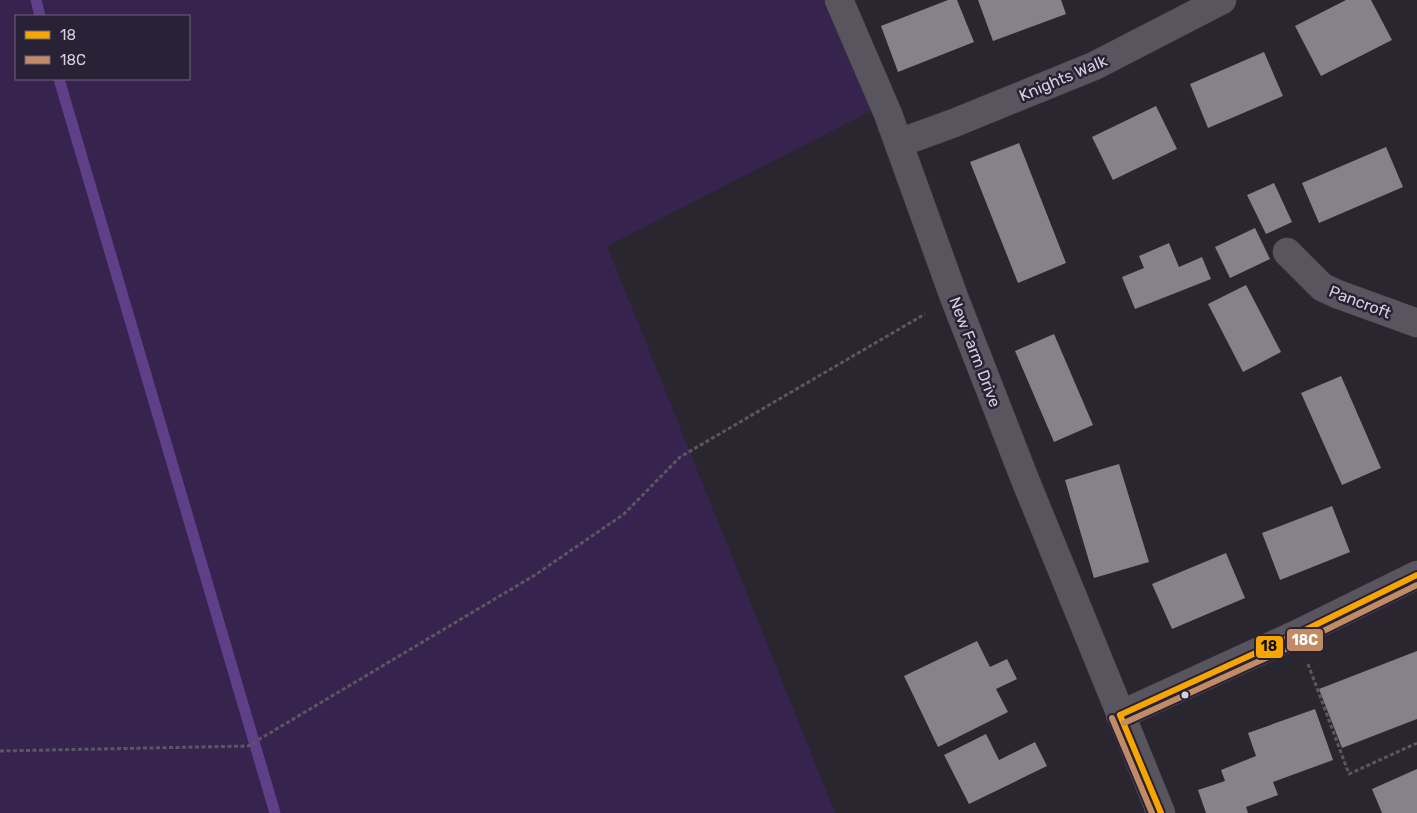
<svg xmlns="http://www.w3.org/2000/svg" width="1417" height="813" viewBox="0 0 1417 813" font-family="Rubik,sans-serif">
<rect width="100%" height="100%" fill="#2a2630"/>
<path fill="#37244e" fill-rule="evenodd" d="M0,0H829L875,109L607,246L835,813H0ZM16,16H189V79H16Z"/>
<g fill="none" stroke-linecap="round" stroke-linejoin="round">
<g stroke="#5f3f87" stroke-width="11">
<polyline points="36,0 40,16"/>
<polyline points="59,79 275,813"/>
</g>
</g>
<g fill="#85828b">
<polygon points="948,0 957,0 974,42 898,72 881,26"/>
<polygon points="978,0 1061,0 1066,14 993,41"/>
<polygon points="1346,0 1371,0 1392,40 1321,76 1295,26"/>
<polygon points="1264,52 1283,96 1208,128 1190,84"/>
<polygon points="1156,106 1177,149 1113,180 1092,137"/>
<polygon points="1019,143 1066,263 1018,283 970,162"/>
<polygon points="1386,147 1403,187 1319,223 1302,183"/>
<polygon points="1274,183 1292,222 1266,234 1247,195"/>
<polygon points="1255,228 1270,259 1230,278 1215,247"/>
<polygon points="1169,243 1179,267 1202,257 1211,279 1135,309 1122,277 1144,268 1139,256"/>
<polygon points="1246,285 1281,352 1243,372 1208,304"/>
<polygon points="1054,334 1093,425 1054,442 1015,351"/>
<polygon points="1341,376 1381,468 1342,485 1301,393"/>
<polygon points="1119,464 1149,562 1094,578 1065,480"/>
<polygon points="1332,506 1350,552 1280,580 1262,533"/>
<polygon points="1226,553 1245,598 1172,629 1152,584"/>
<polygon points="977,641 990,667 1007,659 1017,679 996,689 1008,712 938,747 904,676"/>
<polygon points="1417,651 1417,719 1342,748 1319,689"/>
<polygon points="1315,709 1333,760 1273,782 1278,795 1246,807 1248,813 1206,813 1198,790 1225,781 1221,770 1256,756 1248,733"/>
<polygon points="986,734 999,760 1035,742 1047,766 969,804 944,755"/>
<polygon points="1417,769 1417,813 1382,813 1372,789"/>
</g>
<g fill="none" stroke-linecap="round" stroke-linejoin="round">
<defs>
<g id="minor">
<polyline points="839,0 888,114 954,297 1024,477 1161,813"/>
<polyline points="899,143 954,123 1094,66 1222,0"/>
<polyline points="1287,252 1322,287 1337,294 1417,323"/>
<polyline points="1120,715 1297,634 1417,575"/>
</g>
</defs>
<use href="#minor" stroke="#45424b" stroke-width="29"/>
<g stroke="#5a5760" stroke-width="3" stroke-dasharray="4 2.5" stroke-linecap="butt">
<polyline points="1308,664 1349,774 1417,743"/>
<polyline points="0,751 248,746 535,575 624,514 680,457 925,314"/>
</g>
<use href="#minor" stroke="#59555f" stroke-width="28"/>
<defs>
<g id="bus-1">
<polyline points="1120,715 1297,634 1417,575"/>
<polyline points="1120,715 1161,813"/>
</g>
<g id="bus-2">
<polyline points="1112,718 1152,813"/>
<polyline points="1124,723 1301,642 1417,585"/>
</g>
</defs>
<use href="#bus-1" stroke="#292135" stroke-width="10"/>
<use href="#bus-2" stroke="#292135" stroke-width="10"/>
<use href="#bus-1" stroke="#f7a600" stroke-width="6"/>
<use href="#bus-2" stroke="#c18c65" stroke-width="6"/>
</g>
<circle fill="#d4d0dd" stroke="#292135" stroke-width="2" cx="1185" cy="695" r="4.5"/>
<g text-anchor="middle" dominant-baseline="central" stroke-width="5" stroke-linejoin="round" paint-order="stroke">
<g font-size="16" fill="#d4d0dd" stroke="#292135">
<text transform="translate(1063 78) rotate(-23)">Knights Walk</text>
<text transform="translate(1360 302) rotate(21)">Pancroft</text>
<text transform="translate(975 352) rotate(69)">New Farm Drive</text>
</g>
</g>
<g stroke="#292135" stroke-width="2">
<rect x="1286" y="628" width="38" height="24" rx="5" fill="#c18c65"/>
<rect x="1255" y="635" width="29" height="24" rx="5" fill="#f7a600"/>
</g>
<g font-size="14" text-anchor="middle" font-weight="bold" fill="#fff">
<text x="1305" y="645">18C</text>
</g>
<g font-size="14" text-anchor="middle" font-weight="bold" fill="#111">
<text x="1269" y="651">18</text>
</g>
<rect x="15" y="15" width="175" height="65" fill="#292135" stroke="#6d6778"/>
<rect x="25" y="31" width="25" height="8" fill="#f7a600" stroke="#6d6778"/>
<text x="60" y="40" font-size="15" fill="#d4d0dd">18</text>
<rect x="25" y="56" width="25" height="8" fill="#c18c65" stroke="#6d6778"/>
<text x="60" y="65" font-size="15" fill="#d4d0dd">18C</text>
</svg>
